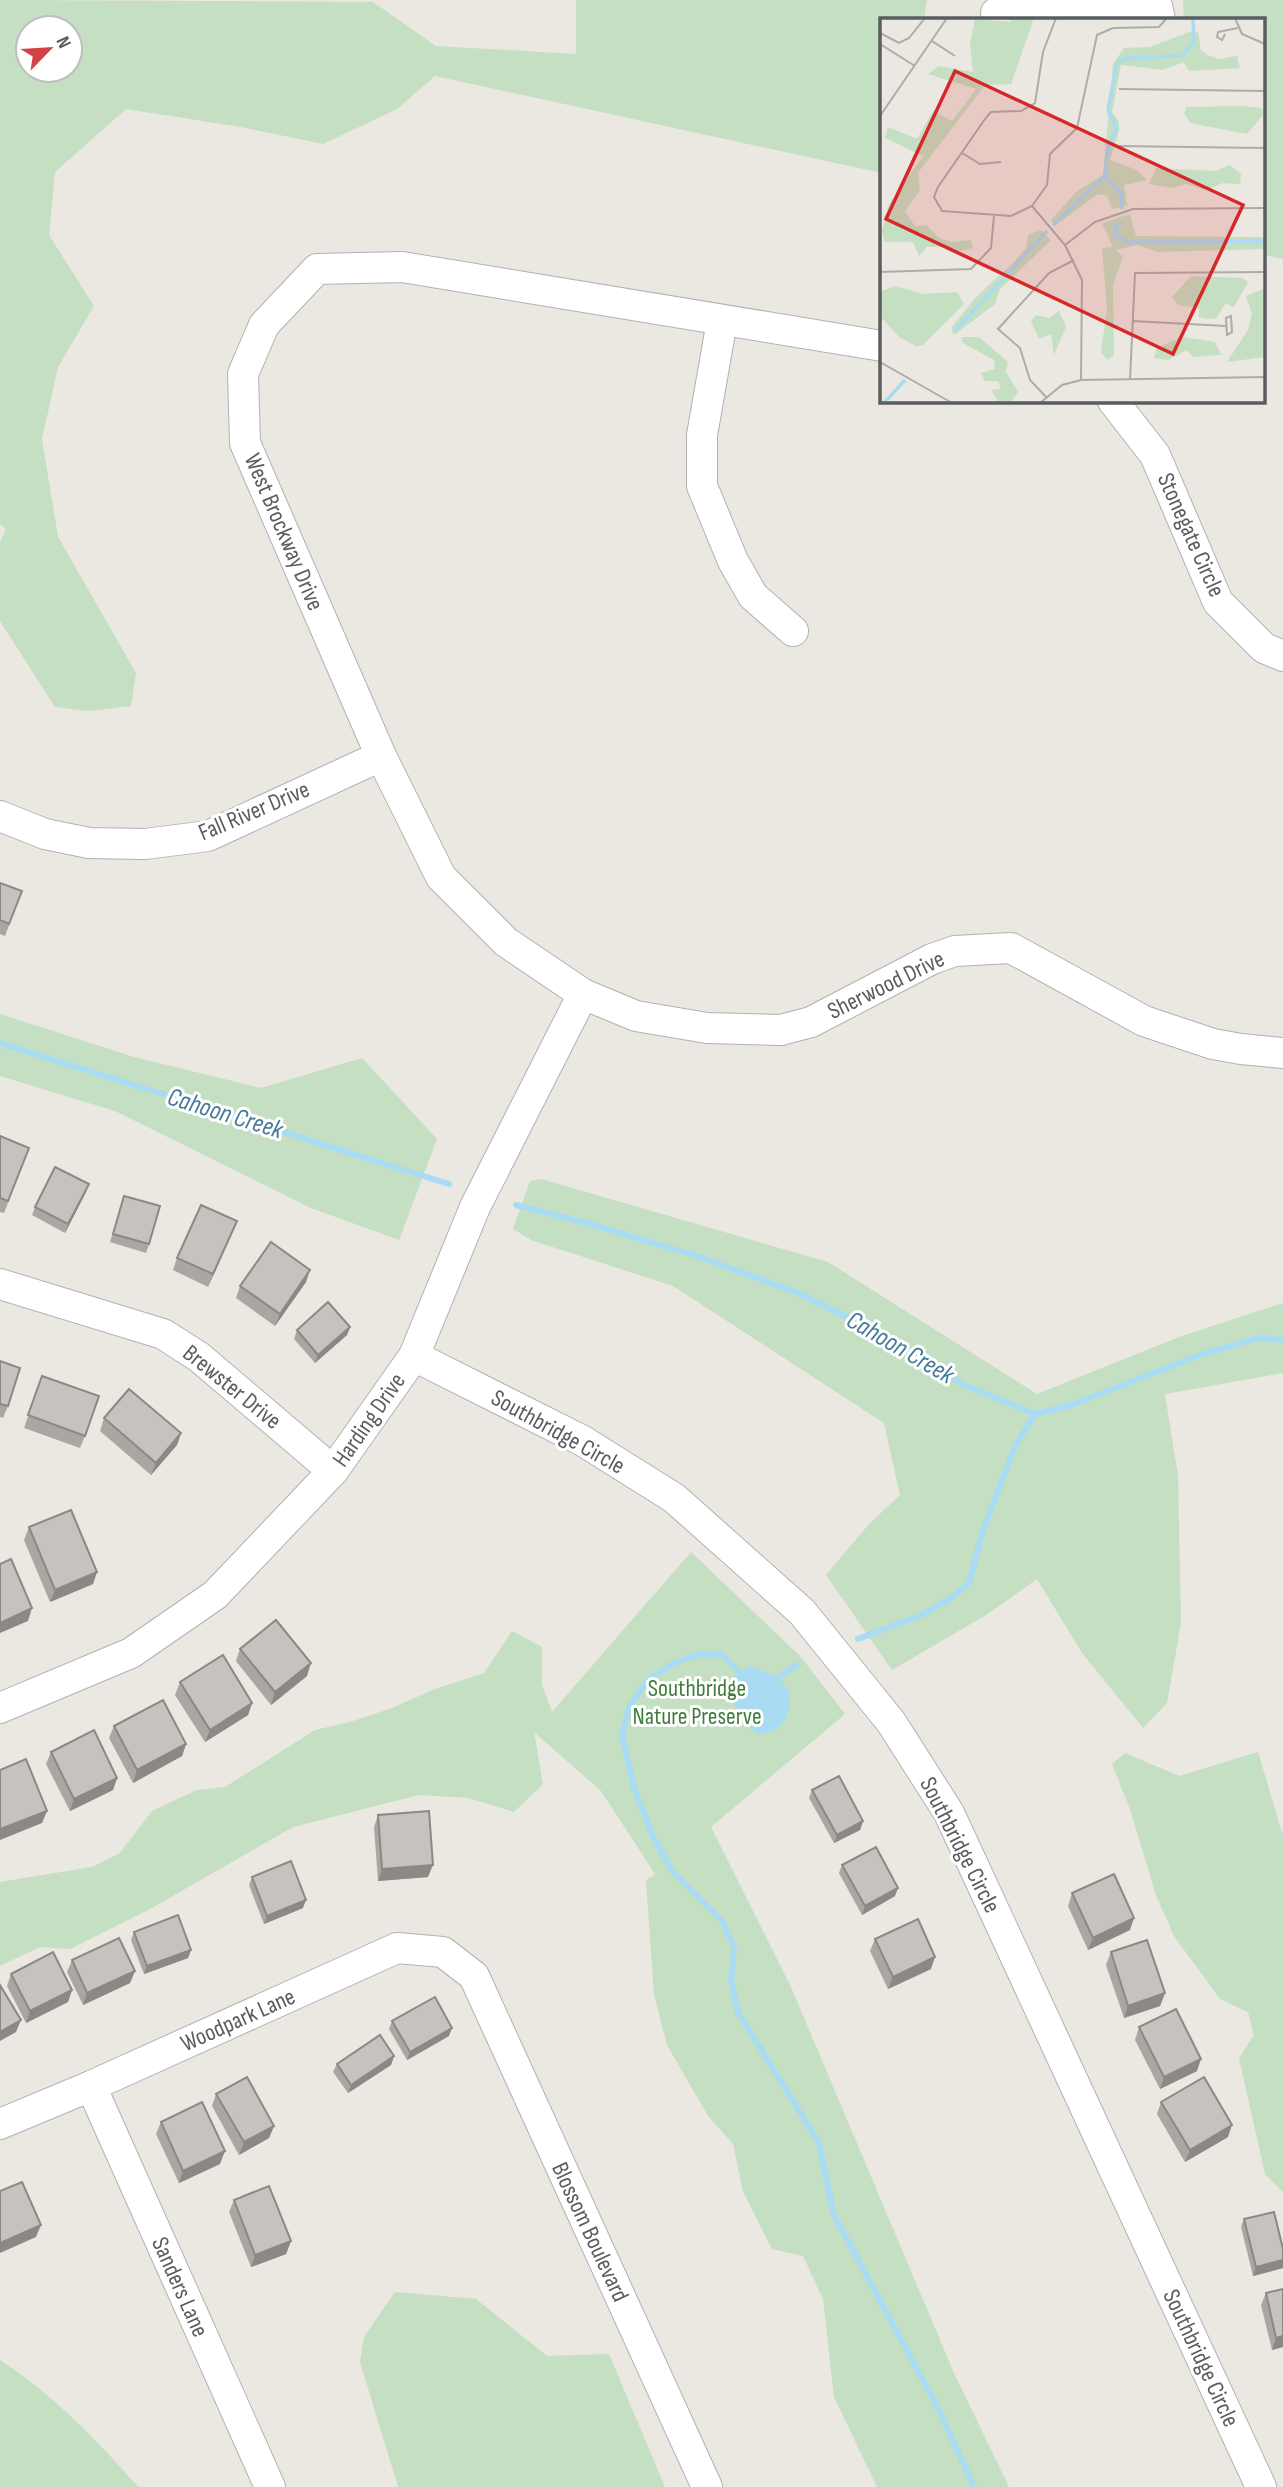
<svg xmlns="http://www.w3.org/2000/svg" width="1283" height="2487" viewBox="0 0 1283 2487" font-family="'Sofia Sans Condensed',sans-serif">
<rect width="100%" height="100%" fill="#ebe7e1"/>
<g fill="#c4dfc1" fill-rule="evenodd">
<path d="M0,0L373,2L436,46L576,54V0H927L924,19H882V173L435,76L397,109L323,144L241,127L126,109L55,172L49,235L94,306L58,367L42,439L58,537L136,673L131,706L88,711L55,707L0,621V542L6,529L0,524ZM28,28H70V70H28Z"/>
<polygon points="1183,0 1283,0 1283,259 1264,255 1264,19 1184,19"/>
<polygon points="0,1014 134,1057 261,1088 362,1058 437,1139 399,1240 311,1208 115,1111 0,1076"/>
<polygon points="541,1179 828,1262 1037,1394 1179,1337 1283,1303 1283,1373 1165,1394 1178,1476 1181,1623 1167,1703 1143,1728 1082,1653 1037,1579 986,1615 892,1670 826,1575 869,1524 900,1495 884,1423 673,1286 531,1240 513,1229 530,1181"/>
<polygon points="691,1552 801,1657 845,1714 711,1827 791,1987 954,2373 1009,2487 877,2487 834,2397 823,2299 803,2256 772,2249 743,2191 733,2144 708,2116 667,2045 654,1994 646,1880 655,1874 601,1791 534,1732 543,1784 514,1812 468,1798 419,1795 293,1827 150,1909 70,1949 40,1947 0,1966 0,1882 92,1867 120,1853 152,1811 197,1790 225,1787 315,1730 350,1722 392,1708 435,1689 484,1673 512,1631 542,1647 542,1685 552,1712"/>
<polygon points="1258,1752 1283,1836 1283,2192 1265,2174 1239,2058 1254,2035 1248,2012 1220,1999 1174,1936 1156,1895 1130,1809 1112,1764 1125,1753 1179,1776"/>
<polygon points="395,2292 476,2299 547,2356 609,2354 665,2487 398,2487 360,2362 364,2337"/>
<path d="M0,2360C52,2394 97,2440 138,2487H0Z"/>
</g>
<path fill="#a9dbf3" d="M748,1666C759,1669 776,1675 784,1684C795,1697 789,1721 775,1730C770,1733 764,1733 758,1734C739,1720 729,1703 732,1678Z"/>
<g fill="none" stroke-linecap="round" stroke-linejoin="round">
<g stroke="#a9dbf3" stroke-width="6">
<polyline points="0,1043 449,1184"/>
<polyline points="516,1205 590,1224 700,1257 798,1293 891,1338 964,1385 1035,1414 1071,1405 1200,1355 1257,1338 1283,1340"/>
<polyline points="858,1639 919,1616 950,1599 969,1583 982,1533 1015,1446 1035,1414"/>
<polyline points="745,1678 721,1654 699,1654 674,1663 648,1680 629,1707 622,1735 634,1788 652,1834 672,1871 722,1921 734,1947 731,1981 738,2012 819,2143 834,2215 939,2410 974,2487"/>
<polyline points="770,1683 797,1665"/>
</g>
<defs>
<g id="minor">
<polyline points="996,13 1157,6 1160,19"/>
<polyline points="722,321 702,435 702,486 733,561 753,596 793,631"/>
<polyline points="882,346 402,267 317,269 264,325 243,374 245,443 381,756 441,877 506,942 583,994 636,1016 707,1028 781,1030 811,1022 932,959 955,951 1011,948 1144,1021 1213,1044 1241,1049 1283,1053"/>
<polyline points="1113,401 1155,455 1218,602 1264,648 1283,656"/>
<polyline points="0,816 45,834 89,843 145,844 208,836 381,756"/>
<polyline points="0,1284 163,1334 199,1357 333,1471"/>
<polyline points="414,1356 583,1441 674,1498 802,1612 891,1722 949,1813 1261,2487"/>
<polyline points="0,1708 131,1653 215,1595 333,1471 414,1356 475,1207 583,994"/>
<polyline points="91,2086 270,2487"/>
<polyline points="0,2124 91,2086 397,1948 443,1952 474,1976 707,2487"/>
</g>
</defs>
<use href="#minor" stroke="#afb2b5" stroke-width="32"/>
<use href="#minor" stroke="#fff" stroke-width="30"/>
</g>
<g fill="#aaa7a3">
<polygon points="0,883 22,891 5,936 0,934"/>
<polygon points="0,1136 29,1148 4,1213 0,1212"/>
<polygon points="89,1184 86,1192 65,1233 32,1215 35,1207"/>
<polygon points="124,1196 149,1244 146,1253 110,1242"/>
<polygon points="232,1233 208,1287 173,1270 177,1258"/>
<polygon points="306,1282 275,1326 236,1298 240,1286"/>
<polygon points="350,1327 347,1335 315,1363 294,1339 297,1330"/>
<polygon points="0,1361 8,1406 3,1418 0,1417"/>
<polygon points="42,1376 85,1436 80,1448 24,1428"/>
<polygon points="104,1418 181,1433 177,1445 151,1475 100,1431"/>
<polygon points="29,1527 93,1584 50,1602 24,1540"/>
<polygon points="240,1649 307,1676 271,1705 236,1661"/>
<polygon points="180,1682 252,1703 248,1715 205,1742 175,1695"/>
<polygon points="114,1726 186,1744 182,1756 133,1783 109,1738"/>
<polygon points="51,1752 117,1778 113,1790 70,1811 46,1764"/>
<polygon points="812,1790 863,1821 860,1830 834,1843 809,1798"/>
<polygon points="378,1815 428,1877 378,1881 374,1827"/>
<polygon points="842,1865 895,1896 862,1915 839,1873"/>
<polygon points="252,1877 303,1908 264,1924 249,1885"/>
<polygon points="1072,1893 1130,1930 1088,1950 1068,1906"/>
<polygon points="134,1932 191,1950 188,1958 144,1974 131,1940"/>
<polygon points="875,1939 931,1969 888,1989 870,1951"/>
<polygon points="1111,1952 1165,1993 1160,2006 1124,2018 1106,1965"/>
<polygon points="72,1960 135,1971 130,1983 83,2005 67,1972"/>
<polygon points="11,1974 72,1990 68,2002 26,2023 7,1986"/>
<polygon points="392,2021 449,2036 407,2060 389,2029"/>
<polygon points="1139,2027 1197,2071 1160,2089 1135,2040"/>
<polygon points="394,2056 391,2065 348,2093 333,2072 337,2064"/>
<polygon points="216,2094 274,2126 269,2138 239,2155 212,2106"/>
<polygon points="1161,2102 1228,2137 1185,2162 1157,2114"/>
<polygon points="161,2122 220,2164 179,2183 156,2134"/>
<polygon points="234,2200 291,2241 286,2254 251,2267 229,2212"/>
<polygon points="1244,2219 1283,2268 1253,2276 1241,2227"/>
<polygon points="1283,2289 1283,2347 1272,2350 1261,2305 1266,2293"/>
</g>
<g fill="#8b8885">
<polygon points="89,1184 86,1192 65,1233 68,1224"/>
<polygon points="237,1221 232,1233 208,1287 213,1274"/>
<polygon points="310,1270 306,1282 275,1326 280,1314"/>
<polygon points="350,1327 347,1335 315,1363 318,1355"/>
<polygon points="181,1433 177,1445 151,1475 156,1463"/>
<polygon points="97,1572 93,1584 50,1602 55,1590"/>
<polygon points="32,1608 28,1621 0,1633 0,1623"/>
<polygon points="311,1663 307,1676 271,1705 275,1692"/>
<polygon points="252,1703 248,1715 205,1742 210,1730"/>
<polygon points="186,1744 182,1756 133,1783 137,1770"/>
<polygon points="117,1778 113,1790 70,1811 74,1799"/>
<polygon points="47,1811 42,1823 0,1840 0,1829"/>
<polygon points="863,1821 860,1830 834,1843 837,1835"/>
<polygon points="433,1865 428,1877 378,1881 382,1869"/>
<polygon points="898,1888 895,1896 862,1915 865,1906"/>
<polygon points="306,1900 303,1908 264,1924 267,1916"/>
<polygon points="1134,1918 1130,1930 1088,1950 1093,1938"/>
<polygon points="191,1950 188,1958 144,1974 147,1966"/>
<polygon points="935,1957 931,1969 888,1989 893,1977"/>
<polygon points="135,1971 130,1983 83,2005 87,1993"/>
<polygon points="72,1990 68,2002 26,2023 30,2011"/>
<polygon points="1165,1993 1160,2006 1124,2018 1128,2006"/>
<polygon points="21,2020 16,2032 0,2041 0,2032"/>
<polygon points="452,2028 449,2036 407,2060 410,2052"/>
<polygon points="394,2056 391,2065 348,2093 351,2085"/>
<polygon points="1201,2059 1197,2071 1160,2089 1164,2077"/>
<polygon points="1232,2125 1228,2137 1185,2162 1190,2150"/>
<polygon points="274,2126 269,2138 239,2155 244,2142"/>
<polygon points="225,2151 220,2164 179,2183 183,2171"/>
<polygon points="41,2225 36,2237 0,2253 0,2243"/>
<polygon points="291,2241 286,2254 251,2267 255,2255"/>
<polygon points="1283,2260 1283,2268 1253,2276 1256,2267"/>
<polygon points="1283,2336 1283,2347 1272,2350 1276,2338"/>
</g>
<g fill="#c6c2be" stroke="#8b8885" stroke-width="2">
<polygon points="0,883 22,891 9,924 0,920"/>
<polygon points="0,1136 29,1148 8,1201 0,1198"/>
<polygon points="55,1167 89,1184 68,1224 35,1207"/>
<polygon points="124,1196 160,1206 149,1244 113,1234"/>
<polygon points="201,1205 237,1221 213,1274 177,1258"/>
<polygon points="271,1242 310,1270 280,1314 240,1286"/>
<polygon points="328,1302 350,1327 318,1355 297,1330"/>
<polygon points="0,1361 20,1368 8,1406 0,1404"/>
<polygon points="42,1376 99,1396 85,1436 28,1415"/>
<polygon points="129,1389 181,1433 156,1463 104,1418"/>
<polygon points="71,1510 97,1572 55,1590 29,1527"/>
<polygon points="11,1559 32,1608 0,1623 0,1564"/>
<polygon points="276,1620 311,1663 275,1692 240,1649"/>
<polygon points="223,1655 252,1703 210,1730 180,1682"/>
<polygon points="163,1700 186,1744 137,1770 114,1726"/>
<polygon points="94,1730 117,1778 74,1799 51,1752"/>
<polygon points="26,1759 47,1811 0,1829 0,1770"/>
<polygon points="839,1776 863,1821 837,1835 812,1790"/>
<polygon points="429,1811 433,1865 382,1869 378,1815"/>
<polygon points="876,1847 898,1888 865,1906 842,1865"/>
<polygon points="291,1861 306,1900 267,1916 252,1877"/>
<polygon points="1114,1874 1134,1918 1093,1938 1072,1893"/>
<polygon points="178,1915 191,1950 147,1966 134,1932"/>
<polygon points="918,1919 935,1957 893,1977 875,1939"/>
<polygon points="119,1938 135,1971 87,1993 72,1960"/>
<polygon points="1147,1940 1165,1993 1128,2006 1111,1952"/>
<polygon points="53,1952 72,1990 30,2011 11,1974"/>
<polygon points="0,1985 21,2020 0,2032"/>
<polygon points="435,1997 452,2028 410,2052 392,2021"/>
<polygon points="1176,2009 1201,2059 1164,2077 1139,2027"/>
<polygon points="380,2035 394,2056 351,2085 337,2064"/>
<polygon points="247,2077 274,2126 244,2142 216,2094"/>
<polygon points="1204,2077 1232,2125 1190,2150 1161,2102"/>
<polygon points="202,2102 225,2151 183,2171 161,2122"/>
<polygon points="22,2182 41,2225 0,2243 0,2191"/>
<polygon points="269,2186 291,2241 255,2255 234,2200"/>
<polygon points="1274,2212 1283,2249 1283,2260 1256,2267 1244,2219"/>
<polygon points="1283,2289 1283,2336 1276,2338 1266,2293"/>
</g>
<g text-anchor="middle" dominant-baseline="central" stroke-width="6" stroke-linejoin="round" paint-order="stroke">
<g font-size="24" fill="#5a5d60" stroke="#fff">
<text transform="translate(284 532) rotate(67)">West Brockway Drive</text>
<text transform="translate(1191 535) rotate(66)">Stonegate Circle</text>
<text transform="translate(254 811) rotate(-23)">Fall River Drive</text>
<text transform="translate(886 985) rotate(-26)">Sherwood Drive</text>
<text transform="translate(232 1387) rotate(39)">Brewster Drive</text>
<text transform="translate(369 1420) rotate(-55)">Harding Drive</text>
<text transform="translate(558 1432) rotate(29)">Southbridge Circle</text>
<text transform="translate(960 1845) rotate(63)">Southbridge Circle</text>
<text transform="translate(238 2020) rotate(-24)">Woodpark Lane</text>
<text transform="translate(590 2232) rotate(65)">Blossom Boulevard</text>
<text transform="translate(180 2287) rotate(66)">Sanders Lane</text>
<text transform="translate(1201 2358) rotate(65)">Southbridge Circle</text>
</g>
<g font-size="24" fill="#427b3e" stroke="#fff">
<text x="697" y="1688">Southbridge<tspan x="697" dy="28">Nature Preserve</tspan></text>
</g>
<g font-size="26" font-style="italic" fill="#47799a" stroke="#fff">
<text transform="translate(225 1114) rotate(17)">Cahoon Creek</text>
<text transform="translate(900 1348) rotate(30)">Cahoon Creek</text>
</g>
</g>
<g transform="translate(880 18)">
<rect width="385" height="385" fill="#ebe7e1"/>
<path d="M133,0H154L131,66L105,67L38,155L40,172L25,193L35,208L46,207L59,220L71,224L91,222L93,230L74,235L67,229H47L39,238L33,224H5L2,213L9,186L43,138L5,120L8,109L37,121L53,93L72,103L96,71L48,56L59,48L93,54L90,25L95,1L130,4ZM312,13L318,14L321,32L327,37L339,41L357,38L360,50L309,53L304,44L283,52L241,47L232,94L239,104V113L230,142L257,152L267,162L244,167L247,188L232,191L227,178L218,176L175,208L171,202L196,174L223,157L233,46L244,30L270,29ZM362,88L382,90L383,97L367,116L310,105L304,95L307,89ZM350,147L361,156L360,166L343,165L325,172L306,166L293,170L269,166L276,150L336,153ZM250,196L256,218L385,219V231L278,234L257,227L236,232L243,240L233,266L234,337L227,342L221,334L227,291L222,230L233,229L222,205ZM161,212L171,222L120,271L115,286L74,317L71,310L96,279L135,243L146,230L148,217ZM311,258L362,260L368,264L353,290L346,285L336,300L327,301L319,299V290L298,287L292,279ZM15,268L44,276L77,274L84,286L43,327L36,328L19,319L0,298V274ZM385,270V339L347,344L368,312L372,296L366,278ZM179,293L186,309L174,337L171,316L159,321L151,303L156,297L169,300ZM81,319H99L128,344L126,354L138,374L130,385H119L111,372L121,371L118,363H105L101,355L115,351L114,342L83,325ZM303,319L335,324L341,337L313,339L307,332L288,342L274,340L277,330Z" fill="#c4dfc1"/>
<path fill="none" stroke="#a9dbf3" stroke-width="3.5" d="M226,159L241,175L242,191M241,206L236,207L235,217L247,224L385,223M173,207L225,158L228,128L237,111L228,92L237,45L248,40L302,38L314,24L313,0M75,313L167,213M4,385L25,362"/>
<path fill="none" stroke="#adaca9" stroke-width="2" d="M176,0L163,34L155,85L141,93L111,94L105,101L58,169L54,179L62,193L131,198L152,188L167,167L170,136L197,110L217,17L233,10L279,9L287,0M355,0L362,16L385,26M0,15L19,25L29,20L45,0M345,16L342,22L337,19L338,14L358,10M52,23L75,38M0,26L35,48M239,71L385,73M0,98L67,0M236,128L385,130M82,135L100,146L121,144M152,188L185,227L202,262L201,362M185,227L215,204L253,191L385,190M0,254L91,251L111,230L114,198M351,298L352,314L347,317L346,300ZM252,303L346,308M0,344L72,385M250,362L255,255L385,254M166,379L150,362L140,330L118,311L169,255L194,242M160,385L182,367L201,362L385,359"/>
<path fill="#d62828" fill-opacity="0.15" stroke="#d62828" stroke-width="3.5" d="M75,53L363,187L293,336L6,201Z"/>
<rect width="385" height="385" fill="none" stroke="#5a5d60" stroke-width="3.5"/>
</g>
<g transform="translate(49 49) rotate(65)"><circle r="33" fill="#ffffff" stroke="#bdbebf" stroke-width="2"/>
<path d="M0-5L12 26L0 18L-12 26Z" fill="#d14146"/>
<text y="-10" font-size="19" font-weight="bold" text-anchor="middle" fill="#5a5d60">N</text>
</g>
</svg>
